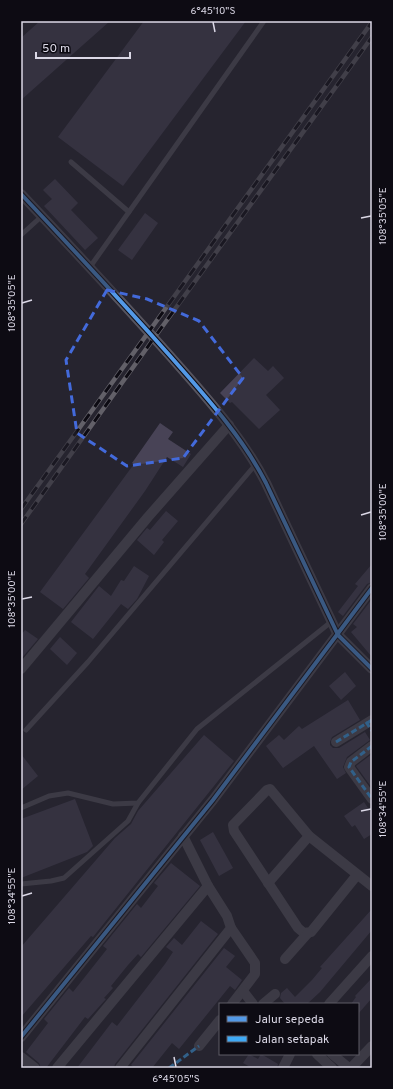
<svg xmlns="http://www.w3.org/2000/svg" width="393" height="1089" viewBox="0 0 393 1089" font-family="Overpass,sans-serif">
<rect width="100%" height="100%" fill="#26242f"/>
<g fill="#484356">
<polygon points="40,21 110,21 21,100 21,38"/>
<polygon points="144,21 246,21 123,186 58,137"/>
<polygon points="55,179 78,203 71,210 98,238 85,250 44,206 52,199 43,190"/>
<polygon points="145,213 158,223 132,260 118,250"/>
<polygon points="254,358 268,371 273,366 284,378 266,395 280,410 259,429 232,402 230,403 220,393"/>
<polygon points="160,423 173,432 168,439 191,454 183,467 167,457 145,491 85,574 89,578 63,609 40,592 134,464 132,463"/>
<polygon points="166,511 178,521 162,540 164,542 154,555 137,540 147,528 150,530"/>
<polygon points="372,564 372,582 367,584 343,616 338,612 358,586 355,584"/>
<polygon points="134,566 149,576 137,599 128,609 121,604 93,639 71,622 99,586 111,596 121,580 124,581"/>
<polygon points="372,599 372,657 351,632 357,627 353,624"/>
<polygon points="25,630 38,639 21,659 21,635"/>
<polygon points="60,637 77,653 67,665 50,649"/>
<polygon points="345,672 356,686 341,700 329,686"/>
<polygon points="348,700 360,720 332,737 330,742 330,745 333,748 339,748 365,732 370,740 347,757 343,767 346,773 337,779 314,746 283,768 266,746 279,735 284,740 299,726 302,729"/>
<polygon points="204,735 234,761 93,937 91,936 21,1017 21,947 115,838 131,824 138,811"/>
<polygon points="21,754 38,776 21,790"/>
<polygon points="372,754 372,788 356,766"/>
<polygon points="75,799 93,846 87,852 21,878 21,819"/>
<polygon points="364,802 372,814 372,834 364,839 355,825 352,827 344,816"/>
<polygon points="213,832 233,868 219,876 200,840"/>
<polygon points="171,863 200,886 141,957 138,954 128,965 111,986 113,988 104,998 106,999 88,1019 85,1017 46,1068 41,1068 39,1063 26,1052 48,1023 44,1019 69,988 73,992 107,949 103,946 137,904 141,908 158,886 154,883"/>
<polygon points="372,909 372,930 320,992 307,1004 285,1004 280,998 281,993 287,988 295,997 312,980 322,968 320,967"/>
<polygon points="201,921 218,934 115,1064 114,1068 77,1068 112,1022 117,1026 165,964 173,952 166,947 174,938 182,945"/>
<polygon points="224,948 235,956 226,967 242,980 235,990 230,986 179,1049 172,1043 152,1068 135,1068 131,1065"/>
<polygon points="372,978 372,998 358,1014 358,1004 351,1004 356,997 355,996"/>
<polygon points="249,1054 258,1059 261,1054 278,1064 277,1068 252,1068 243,1063"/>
</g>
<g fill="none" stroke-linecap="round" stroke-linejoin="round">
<g stroke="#57555f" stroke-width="5">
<polyline points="71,162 129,212"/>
<polyline points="21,235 42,216"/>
<polyline points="90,267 264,21"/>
<polyline points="26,730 88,662 256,464"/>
<polyline points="21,808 49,796 68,793 113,804 138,803 197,729 331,622"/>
<polyline points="21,884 51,881 64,878 128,821 138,803"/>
</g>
<g stroke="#57555f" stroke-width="10">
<path d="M21,194C72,248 122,302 171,357C206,397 242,436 266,483L338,635L372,669"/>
<polyline points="21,669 148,517 229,425"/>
<polyline points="336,742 372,720"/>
<polyline points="372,746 351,762 349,767 372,799"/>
<polyline points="183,836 208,886"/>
<polyline points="357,875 311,932 304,933 298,928 234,831 233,825 267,790 270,789 309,836 372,886"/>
<polyline points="268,883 309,836"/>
<polyline points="231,928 255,963 255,974 232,1004"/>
<polyline points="285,959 308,933"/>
<polyline points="243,991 253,1004"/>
<polyline points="263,1004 275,994"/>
<polyline points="329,1004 372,956"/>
<polyline points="21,1037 213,800 372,588"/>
<polyline points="199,1046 220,1020"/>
<polyline points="317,1054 332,1068"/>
<polyline points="332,1054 349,1068"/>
<polyline points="21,1057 35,1068"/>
<polyline points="57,1068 208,886 227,916 231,928 120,1068"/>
<polyline points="283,1068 290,1054"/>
<polyline points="351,1068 372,1046"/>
</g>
<defs>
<g id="rail">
<polyline points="21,509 372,22"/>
<polyline points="21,524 154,338 372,37"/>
</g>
</defs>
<use href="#rail" stroke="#626068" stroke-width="4.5"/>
<use href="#rail" stroke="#0d0b13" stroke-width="3" stroke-dasharray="9" stroke-linecap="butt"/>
<g stroke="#3fa9f5" stroke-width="3" stroke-dasharray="6 3" stroke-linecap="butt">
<polyline points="366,722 372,731"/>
<polyline points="336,742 372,720"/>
<polyline points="372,746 351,762 349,767 372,799"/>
<polyline points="169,1068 199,1046"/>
</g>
<defs>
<g id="cycleway">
<path d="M21,194C72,248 122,302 171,357C206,397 242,436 266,483L338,635L372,669"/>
<polyline points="21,1037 213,800 372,588"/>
</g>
</defs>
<use href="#cycleway" stroke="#0d0b13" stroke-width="6"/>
<use href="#cycleway" stroke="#5399e6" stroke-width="4"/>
</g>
<path d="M0 0H393V1089H0ZM107,290L147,299L199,321L243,378L183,458L127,466L77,433L66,360Z" fill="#26242f" fill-opacity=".55" fill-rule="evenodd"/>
<path fill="none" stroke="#436adb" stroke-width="3" stroke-dasharray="8 5" stroke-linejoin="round" d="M107,290L147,299L199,321L243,378L183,458L127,466L77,433L66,360Z"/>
<path fill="none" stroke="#dbd8e6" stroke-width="1.5" d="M213,22L215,32M361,218L371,216M22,303L32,300M361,515L371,512M22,599L32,597M361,811L371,809M22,896L32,893M174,1057L176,1067"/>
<rect width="393" height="1089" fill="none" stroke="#0d0b13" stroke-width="44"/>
<rect x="219" y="1003" width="140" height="52" fill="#0d0b13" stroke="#5f5d67"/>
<rect x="227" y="1016" width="20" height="6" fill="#5399e6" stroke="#5f5d67"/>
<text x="255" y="1023" font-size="12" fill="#dbd8e6">Jalur sepeda</text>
<rect x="227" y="1036" width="20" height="6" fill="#3fa9f5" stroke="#5f5d67"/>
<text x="255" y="1043" font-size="12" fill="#dbd8e6">Jalan setapak</text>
<path d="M36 52v6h94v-6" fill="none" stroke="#dbd8e6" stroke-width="2"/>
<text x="42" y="52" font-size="12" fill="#dbd8e6" stroke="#0d0b13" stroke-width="3" paint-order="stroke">50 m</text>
<rect x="22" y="22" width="349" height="1045" fill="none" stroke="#dbd8e6" stroke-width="1.5"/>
<g font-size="10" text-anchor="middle" fill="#dbd8e6">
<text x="213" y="14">6°45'10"S</text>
<text transform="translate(382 216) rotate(-90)" y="4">108°35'05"E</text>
<text transform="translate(11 303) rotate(-90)" y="4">108°35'05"E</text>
<text transform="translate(382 512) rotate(-90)" y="4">108°35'00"E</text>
<text transform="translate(11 599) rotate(-90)" y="4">108°35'00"E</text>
<text transform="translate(382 809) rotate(-90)" y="4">108°34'55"E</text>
<text transform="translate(11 896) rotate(-90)" y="4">108°34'55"E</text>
<text x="176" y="1082">6°45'05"S</text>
</g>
</svg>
